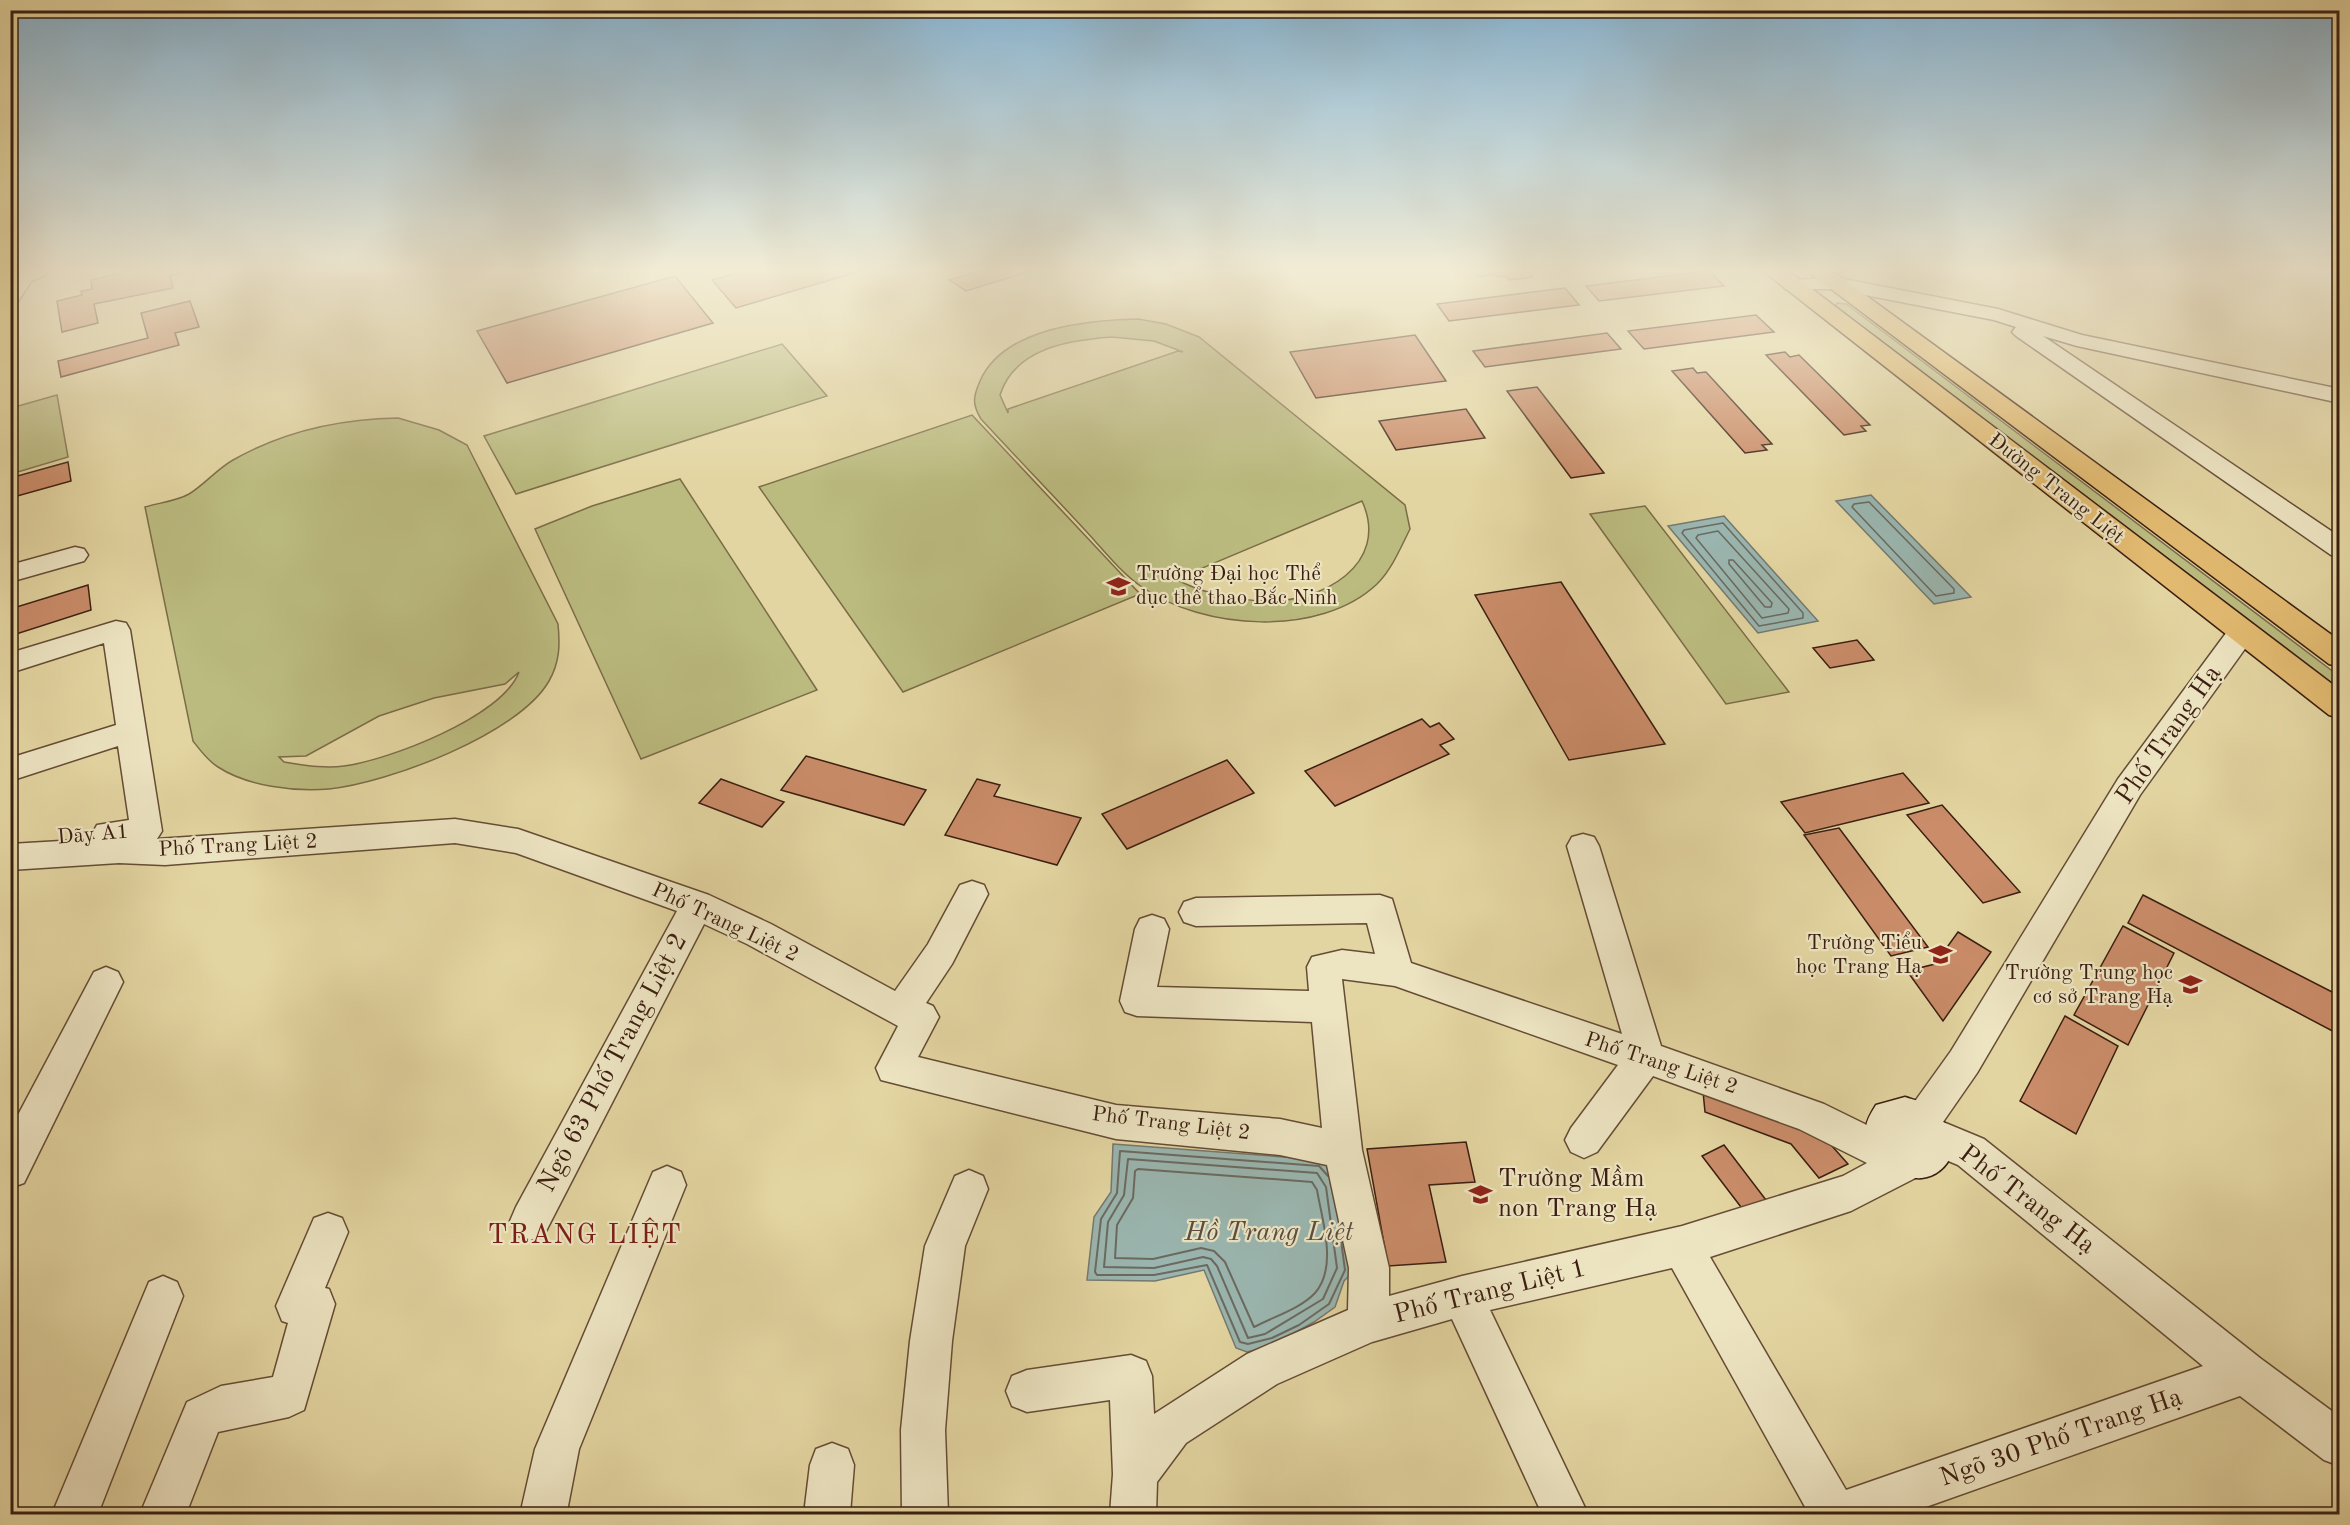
<svg xmlns="http://www.w3.org/2000/svg" width="2350" height="1525" viewBox="0 0 2350 1525" font-family="'Old Standard TT',serif">
<rect width="100%" height="100%" fill="#e3d5a1"/>
<filter id="stains"><feTurbulence type="fractalNoise" baseFrequency=".00333" numOctaves="4"/><feColorMatrix values="0 0 0 0 .2 0 0 0 0 .09 0 0 0 0 .02 0 0 0 .5 -.17"/></filter>
<radialGradient id="worn" r=".72"><stop offset=".6" stop-color="#630" stop-opacity="0"/><stop offset="1" stop-color="#630" stop-opacity=".3"/></radialGradient>
<g fill="#bbbb7f" stroke="#7b6c48" stroke-width="1.5" fill-rule="evenodd">
<polygon points="1837,303 1846,304 1869,321 2339,676 2339,689 1835,307"/>
<path d="M1138,319L1166,324L1199,337L1405,505L1410,529C1401,547 1392,569 1377,584C1320,638 1203,630 1142,587C1120,572 1102,548 1084,529C1050,492 1015,456 981,419C972,404 973,397 980,381C1003,328 1088,320 1138,319ZM1112,337L1154,341L1183,352L1178,351L1008,409V413L1000,395C1015,348 1069,340 1112,337ZM1362,501C1391,565 1321,603 1265,601C1237,600 1200,593 1176,579Z"/>
<polygon points="782,344 827,396 516,494 484,436"/>
<polygon points="57,395 68,457 11,474 11,408"/>
<polygon points="972,415 1140,594 903,692 759,487"/>
<path d="M398,418L439,430L467,445L558,624C560,644 560,662 549,681C519,734 388,783 329,789C294,792 247,786 218,767C208,761 200,750 193,741L145,507C158,503 177,501 189,494C204,485 217,469 233,460C284,431 340,419 398,418ZM519,672C502,717 389,760 344,766C324,769 304,765 284,762L279,757L306,756L379,716L434,698L505,684Z"/>
<polygon points="680,479 817,690 641,759 535,529 592,506"/>
<polygon points="1645,506 1789,692 1726,704 1590,514"/>
</g>
<g fill="#9ab6b0" stroke="#747970" stroke-width="1.5">
<polygon points="1871,495 1971,597 1934,604 1836,501"/>
<polygon points="1724,516 1818,621 1758,633 1668,526"/>
<polygon points="1113,1144 1324,1160 1338,1181 1352,1273 1344,1281 1335,1307 1314,1322 1269,1347 1247,1352 1236,1348 1204,1270 1155,1281 1087,1280 1094,1217 1111,1192"/>
</g>
<g fill="none" stroke-linecap="round" stroke-linejoin="round">
<g stroke="#6a6a60" stroke-width="1.5">
<polygon points="1869,502 1954,589 1954,593 1936,596 1852,507 1854,504"/>
<polygon points="1723,523 1803,613 1803,618 1759,626 1682,533 1684,530"/>
<polygon points="1718,531 1789,609 1788,613 1762,618 1696,538 1698,535"/>
<polygon points="1729,560 1733,560 1772,603 1771,607 1765,607 1729,564"/>
</g>
<g stroke="#6a6a60" stroke-width="2">
<polygon points="1128,1159 1317,1173 1326,1187 1337,1268 1323,1299 1265,1334 1248,1338 1217,1266 1211,1259 1203,1257 1154,1268 1104,1267 1108,1222 1124,1195"/>
<path d="M1138,1169L1312,1182L1317,1190C1322,1220 1338,1267 1315,1293C1300,1309 1273,1317 1254,1327L1225,1262L1214,1251L1201,1248L1153,1259L1115,1258L1117,1225L1133,1198L1135,1171Z"/>
<polyline points="1328,1176 1319,1166 1120,1151 1117,1193 1101,1219 1095,1272 1097,1275 1154,1275 1207,1265 1240,1342 1248,1344 1272,1338 1299,1325 1329,1304 1345,1270 1340,1233"/>
</g>
<polyline stroke="#747970" stroke-width="6" points="10,274 18,270"/>
</g>
<g fill="#ca8c69" stroke="#3b1e11" stroke-width="1.5">
<polygon points="134,270 194,270 170,276 173,288 94,304 98,323 62,332 57,301 82,295 81,291 92,289 91,280"/>
<polygon points="747,270 864,270 736,308 712,280"/>
<polygon points="982,270 1034,270 966,291 949,280"/>
<polygon points="1171,270 1208,270 1173,274"/>
<polygon points="1475,270 1527,270 1533,277 1509,280 1506,276 1498,277 1495,274 1480,277"/>
<polygon points="1709,271 1724,286 1599,301 1586,286"/>
<polygon points="675,276 713,323 507,383 477,331"/>
<polygon points="1565,288 1579,305 1449,321 1437,304"/>
<polygon points="190,301 199,327 175,333 179,345 61,377 58,361 148,338 141,313"/>
<polygon points="1756,315 1774,332 1644,349 1628,331"/>
<polygon points="1607,333 1621,349 1485,367 1473,351"/>
<polygon points="1415,335 1446,381 1316,398 1290,352"/>
<polygon points="1785,352 1790,357 1799,355 1870,425 1861,426 1866,431 1844,435 1766,355"/>
<polygon points="1693,368 1697,373 1706,372 1772,444 1762,445 1767,450 1745,453 1672,371"/>
<polygon points="1537,387 1604,473 1571,478 1507,391"/>
<polygon points="1466,409 1485,438 1396,450 1379,421"/>
<polygon points="68,462 71,481 10,498 10,478"/>
<polygon points="1561,582 1665,744 1569,760 1475,595"/>
<polygon points="88,585 91,610 10,636 10,609"/>
<polygon points="1857,640 1874,660 1830,668 1813,648"/>
<polygon points="1422,719 1430,727 1439,723 1454,739 1440,745 1449,754 1335,806 1305,771"/>
<polygon points="806,756 926,790 904,825 781,790"/>
<polygon points="1227,760 1254,793 1127,849 1102,814"/>
<polygon points="1903,773 1929,803 1805,833 1781,802"/>
<polygon points="721,779 784,802 762,827 699,803"/>
<polygon points="977,779 1000,785 994,796 1081,818 1057,865 945,835"/>
<polygon points="1942,805 2020,892 1983,903 1907,815"/>
<polygon points="1839,828 1928,947 1891,956 1804,835"/>
<polygon points="2143,895 2340,996 2340,1035 2128,923"/>
<polygon points="2123,926 2174,953 2128,1045 2074,1015"/>
<polygon points="1958,932 1991,952 1943,1021 1907,971 1935,964"/>
<polygon points="2065,1016 2118,1046 2076,1134 2020,1101"/>
<polygon points="1702,1081 1807,1118 1848,1164 1819,1178 1791,1144 1705,1112"/>
<polygon points="1466,1142 1475,1182 1429,1185 1446,1262 1388,1266 1367,1149"/>
<polygon points="1724,1145 1766,1200 1744,1211 1702,1156"/>
</g>
<g fill="none" stroke-linecap="round" stroke-linejoin="round">
<defs>
<g id="street">
<polygon points="24,271 31,273 34,277 17,303 10,305 10,282 17,273"/>
<polygon points="1834,277 1998,309 2082,335 2340,389 2340,403 2077,346 2043,336 2340,537 2340,557 2331,555 2016,336 2012,332 2016,327 1994,320 1834,289 1785,289 1782,285 1785,281"/>
<polygon points="75,547 84,549 88,555 84,561 10,582 10,565"/>
<path d="M116,621L126,623L130,630L162,831L157,839L455,819L518,829L709,895L771,924L895,991L928,944L960,885L972,881L984,885L988,894L952,964L926,1003L933,1006L939,1017L918,1057L1116,1105L1280,1119L1322,1128L1312,1022L1137,1016L1125,1012L1120,1001L1135,929L1140,919L1152,915L1164,919L1169,929L1157,987L1309,991L1307,967L1312,957L1342,950L1375,954L1367,923L1196,926L1184,922L1179,912L1184,902L1196,898L1380,895L1392,899L1411,963L1622,1034L1567,846L1572,837L1583,834L1594,837L1599,846L1661,1046L1824,1104L1879,1131H1894L1907,1136L1910,1142L1912,1141L1902,1123L1908,1111L1951,1051L2118,779L2232,625L2242,623L2252,625L2256,632L2252,639L2140,795L1977,1073L1943,1122L1984,1139L2260,1358L2340,1417V1466L2324,1460L2240,1396L1906,1514H1809L1672,1268L1490,1310L1588,1514H1542L1452,1319L1372,1342L1277,1384L1186,1443L1157,1482L1156,1514H1110L1113,1474L1110,1400L1027,1412L1012,1406L1006,1391L1012,1376L1027,1370L1131,1355L1146,1361L1152,1376L1154,1414L1247,1354L1348,1310L1349,1268L1327,1165L1280,1155L1116,1139L881,1080L876,1068L898,1026L747,944L704,924L544,1235L530,1240L516,1235L510,1221L516,1207L677,911L516,853L455,843L165,865L119,863L10,870V844L95,839L92,834L97,825L129,820L118,746L10,781V758L116,725L104,643L10,673V653ZM1342,979L1395,986L1618,1065L1571,1128L1565,1140L1571,1152L1584,1158L1597,1152L1653,1076L1799,1129L1867,1163L1843,1176L1682,1226L1462,1276L1389,1296V1268L1362,1150ZM1934,1155L1958,1165L2203,1366L1846,1490L1710,1257L1851,1211L1929,1171Z"/>
<polygon points="106,967 118,972 123,982 24,1183 10,1188 10,1130 94,972"/>
<polygon points="667,1166 681,1172 686,1185 579,1449 568,1506 569,1514 523,1514 522,1506 535,1449 653,1172"/>
<polygon points="969,1170 983,1176 988,1189 965,1246 952,1341 945,1430 948,1514 902,1514 901,1430 910,1341 925,1246 955,1176"/>
<polygon points="328,1213 342,1218 348,1232 325,1288 329,1289 335,1304 304,1410 289,1417 218,1432 186,1514 140,1514 187,1402 221,1386 273,1377 288,1323 282,1321 276,1306 314,1218"/>
<polygon points="163,1276 177,1282 183,1296 98,1514 52,1514 149,1282"/>
<polygon points="832,1443 848,1449 854,1465 850,1514 804,1514 810,1465 816,1449"/>
</g>
<g id="secondary">
<polygon points="20,270 48,270 45,275 10,291 10,275"/>
<path d="M1905,1097C1914,1100 1928,1103 1935,1109C1938,1112 1938,1118 1942,1121C1965,1139 1950,1175 1922,1178C1913,1179 1904,1175 1895,1171C1884,1167 1877,1162 1872,1151C1863,1129 1864,1124 1876,1105Z"/>
</g>
<g id="primary">
<polygon points="1762,270 1787,270 2340,690 2340,718 2329,715"/>
<polygon points="1806,270 1831,270 2340,641 2340,667 2329,664"/>
</g>
</defs>
<use href="#street" stroke="#654c35" stroke-width="3"/>
<use href="#secondary" stroke="#3b1e11" stroke-width="3"/>
<use href="#primary" stroke="#3b1e11" stroke-width="3"/>
<use href="#street" fill="#ede4c2" fill-rule="evenodd"/>
<use href="#secondary" fill="#ede4c2" fill-rule="evenodd"/>
<use href="#primary" fill="#e2ba70" fill-rule="evenodd"/>
</g>
<linearGradient id="sky" x2="0" y2="1"><stop stop-color="#89b5d2"/><stop offset="0.56" stop-color="#f2ecd5"/><stop offset="1" stop-color="#f2ecd5" stop-opacity="0"/></linearGradient>
<rect width="2350" height="483" fill="url(#sky)"/>
<defs>
<symbol id="university-bare" viewBox="-9 -9 18 18"><path d="M0-5L7-2L0 1L-7-2ZM-4 1L0 2.5L4 1V4Q0 6-4 4Z" fill="#8f2418" stroke="#ede4c2" stroke-width="2.5" paint-order="stroke"/></symbol>
<symbol id="school-bare" viewBox="-9 -9 18 18"><path d="M0-5L7-2L0 1L-7-2ZM-4 1L0 2.5L4 1V4Q0 6-4 4Z" fill="#8f2418" stroke="#ede4c2" stroke-width="2.5" paint-order="stroke"/></symbol>
</defs>
<g fill-rule="evenodd">
<use href="#university-bare" x="1102" y="570" width="33" height="33"/>
<use href="#school-bare" x="1924" y="938" width="33" height="33"/>
<use href="#school-bare" x="2174" y="968" width="33" height="33"/>
<use href="#school-bare" x="1464" y="1178" width="33" height="33"/>
</g>
<g text-anchor="middle" dominant-baseline="central" stroke-width="4.5" stroke-linejoin="round" paint-order="stroke">
<g font-size="21" fill="#3b1e11" stroke="#ede4c2">
<text transform="translate(2056 489) rotate(38)">Đường Trang Liệt</text>
<text transform="translate(93 835) rotate(-5)">Dãy A1</text>
<text transform="translate(238 846) rotate(-3)">Phố Trang Liệt 2</text>
<text transform="translate(725 923) rotate(25)">Phố Trang Liệt 2</text>
<text transform="translate(1661 1064) rotate(18)">Phố Trang Liệt 2</text>
<text transform="translate(1171 1124) rotate(7)">Phố Trang Liệt 2</text>
</g>
<g font-size="21" fill="#3b1e11" stroke="#ede4c2" text-anchor="end">
<text x="1136" y="574" text-anchor="start">Trường Đại học Thể<tspan x="1136" dy="24">dục thể thao Bắc Ninh</tspan></text>
<text x="1922" y="943">Trường Tiểu<tspan x="1922" dy="24">học Trang Hạ</tspan></text>
<text x="2173" y="973">Trường Trung học<tspan x="2173" dy="24">cơ sở Trang Hạ</tspan></text>
</g>
<g font-size="26" fill="#3b1e11" stroke="#ede4c2">
<text transform="translate(2169 735) rotate(-55)">Phố Trang Hạ</text>
<text transform="translate(613 1063) rotate(-62)">Ngõ 63 Phố Trang Liệt 2</text>
<text transform="translate(2027 1200) rotate(37)">Phố Trang Hạ</text>
<text transform="translate(1490 1292) rotate(-14)">Phố Trang Liệt 1</text>
<text transform="translate(2061 1438) rotate(-19)">Ngõ 30 Phố Trang Hạ</text>
</g>
<g font-size="26" fill="#3b1e11" stroke="#ede4c2" text-anchor="start">
<text x="1498" y="1179">Trường Mầm<tspan x="1498" dy="30">non Trang Hạ</tspan></text>
</g>
<g font-size="27" font-style="italic" fill="#584c41" stroke="#ede4c2">
<text x="1269" y="1232">Hồ Trang Liệt</text>
</g>
<g font-size="28" letter-spacing="1.5" fill="#7a1f14" stroke="#ede4c2">
<text x="585" y="1236">TRANG LIỆT</text>
</g>
</g>
<rect width="2350" height="1525" fill="none" stroke="#e3d5a1" stroke-width="36"/>
<rect x="12" y="12" width="2326" height="1501" fill="none" stroke="#3b1e11" stroke-width="3"/>
<rect x="18" y="18" width="2314" height="1489" fill="none" stroke="#3b1e11" stroke-width="1.5"/>
<rect width="100%" height="100%" filter="url(#stains)"/>
<rect width="100%" height="100%" fill="url(#worn)"/>
</svg>
